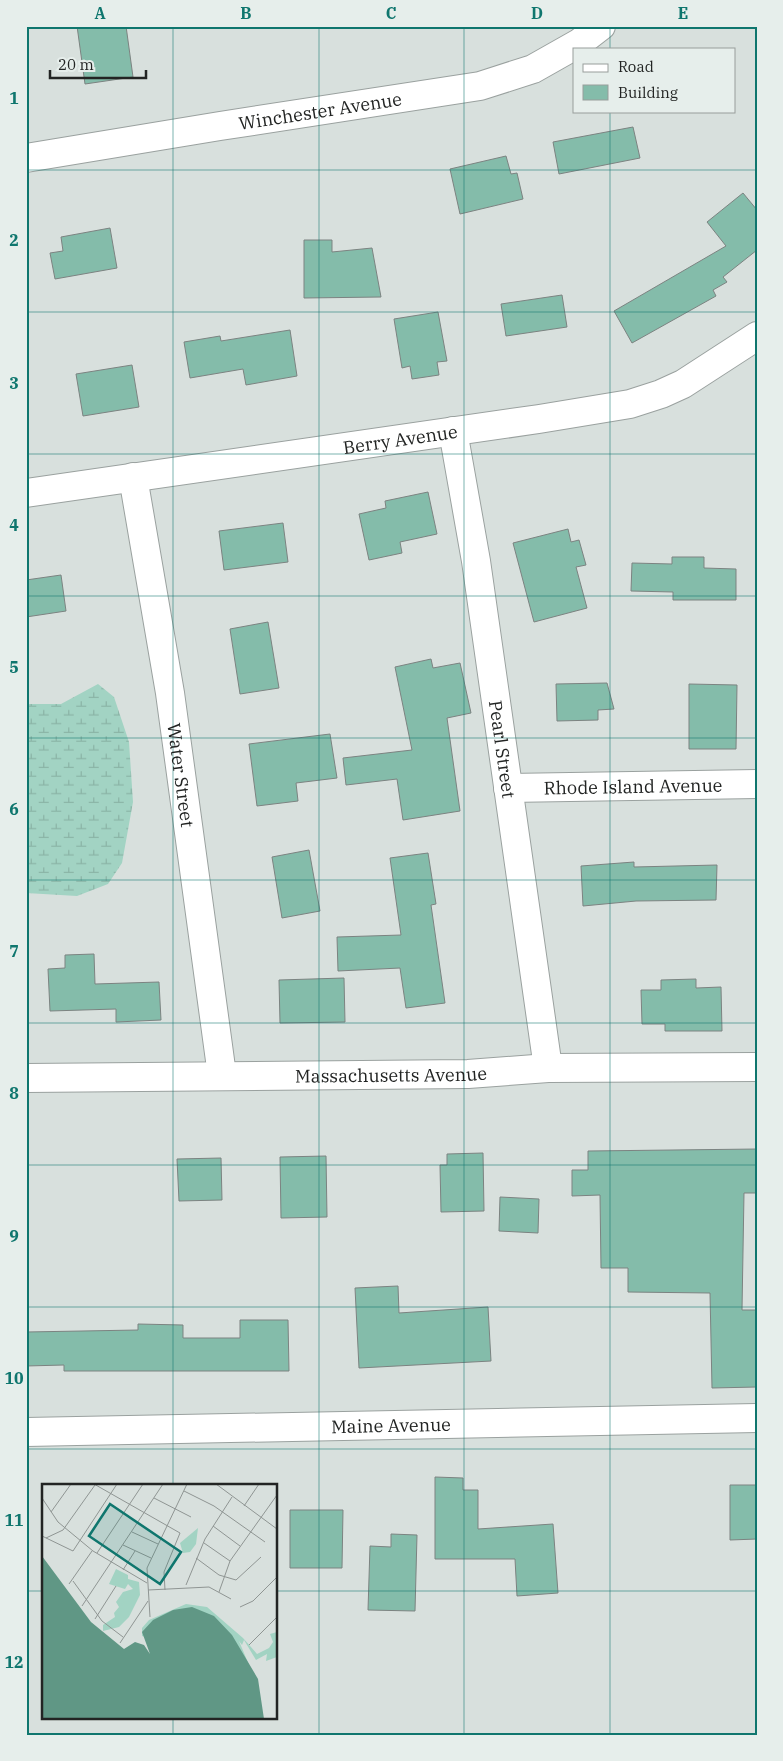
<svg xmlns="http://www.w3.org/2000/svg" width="783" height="1761" viewBox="0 0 783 1761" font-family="'IBM Plex Serif',serif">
<defs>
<pattern id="wetland-marsh" width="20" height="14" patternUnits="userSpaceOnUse" patternTransform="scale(1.25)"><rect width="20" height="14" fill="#a2d3c3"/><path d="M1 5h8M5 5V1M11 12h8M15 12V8" fill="none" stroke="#8bb5a7"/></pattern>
</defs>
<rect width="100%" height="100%" fill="#d8e0dd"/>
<polygon fill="url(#wetland-marsh)" points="98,684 114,697 129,742 133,802 122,863 108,884 77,896 26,893 26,704 61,704"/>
<g fill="#84bcaa" stroke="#7c8381">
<polygon points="77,26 126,26 133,77 85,84"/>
<polygon points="633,127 640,158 559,174 553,142"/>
<polygon points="506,156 511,174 517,173 523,199 460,214 450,169"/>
<polygon points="743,193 757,210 757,250 723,277 727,282 713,290 716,296 632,343 614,311 726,246 707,222"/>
<polygon points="110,228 117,268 55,279 50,253 63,251 61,237"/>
<polygon points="304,240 332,240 332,252 372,248 381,297 304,298"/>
<polygon points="562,295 567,327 506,336 501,304"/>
<polygon points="438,312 447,361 437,362 439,375 412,379 410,366 402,368 394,319"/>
<polygon points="290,330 297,376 246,385 243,369 190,378 184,342 220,336 221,341"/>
<polygon points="132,365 139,407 83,416 76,374"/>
<polygon points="428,492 437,534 400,542 402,553 369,560 359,514 386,508 385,501"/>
<polygon points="283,523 288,562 224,570 219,531"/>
<polygon points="568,529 571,542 579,540 586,565 576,567 587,608 534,622 513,543"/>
<polygon points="672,557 704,557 704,568 736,569 736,600 673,600 673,592 631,591 632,563 672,564"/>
<polygon points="61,575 66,611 26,617 26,580"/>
<polygon points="268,622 279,688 240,694 230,629"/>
<polygon points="431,659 433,668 460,663 471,713 447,718 460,811 403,820 397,779 346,785 343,758 412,750 395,667"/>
<polygon points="607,683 614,709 598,710 598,720 557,721 556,684"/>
<polygon points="689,684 737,685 736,749 689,749"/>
<polygon points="330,734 337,778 296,783 298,801 257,806 249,744"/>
<polygon points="309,850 320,911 282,918 272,857"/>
<polygon points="428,853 436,904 431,905 445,1003 406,1008 400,968 338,971 337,937 401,935 390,858"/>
<polygon points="634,862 634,867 717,865 716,900 636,901 583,906 581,866"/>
<polygon points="94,954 95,984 159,982 161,1020 116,1022 116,1009 50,1011 48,969 65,968 65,955"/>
<polygon points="344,978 345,1022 280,1023 279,980"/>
<polygon points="696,979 696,988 721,987 722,1031 665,1031 665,1024 642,1024 641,990 661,990 661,980"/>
<polygon points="757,1149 757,1193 744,1193 742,1310 757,1310 757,1387 712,1388 710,1293 628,1292 628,1268 601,1268 600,1195 572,1196 572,1170 588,1170 588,1151"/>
<polygon points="483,1153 484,1211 441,1212 440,1165 447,1165 447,1154"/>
<polygon points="326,1156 327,1217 281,1218 280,1157"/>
<polygon points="221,1158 222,1200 179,1201 177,1159"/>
<polygon points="500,1197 539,1199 538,1233 499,1231"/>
<polygon points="398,1286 399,1313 488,1307 491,1361 359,1368 355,1288"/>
<polygon points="240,1320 288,1320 289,1371 64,1371 64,1365 26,1366 26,1332 138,1330 138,1324 183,1325 183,1338 240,1338"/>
<polygon points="435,1477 463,1478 463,1490 478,1490 478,1529 553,1524 558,1593 517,1596 515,1559 435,1559"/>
<polygon points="730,1485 757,1485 757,1539 730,1540"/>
<polygon points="290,1510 343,1510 342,1568 290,1568"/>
<polygon points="391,1534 417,1535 415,1611 368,1610 370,1546 391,1547"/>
</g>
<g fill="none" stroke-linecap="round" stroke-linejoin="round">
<defs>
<g id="minor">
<path id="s1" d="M26,158L220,126L480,86L533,69L579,43L601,26"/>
<path id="s2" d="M453,431L476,561L548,1068"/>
<path id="s3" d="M133,477L170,693L222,1075"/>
<path id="s4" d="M508,788L757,784"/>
<path id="s5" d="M26,1078L468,1074L548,1068L757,1067"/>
<path id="s6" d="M26,1432L757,1418"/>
</g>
<g id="tertiary">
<path id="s7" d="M26,493L539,419L630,404L661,394L683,384L757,336"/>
</g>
</defs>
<use href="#minor" stroke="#9aa19f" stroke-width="30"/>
<use href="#tertiary" stroke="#9aa19f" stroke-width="30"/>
<use href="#minor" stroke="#fff" stroke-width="28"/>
<use href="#tertiary" stroke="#fff" stroke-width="28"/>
</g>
<path fill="none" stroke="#0f766e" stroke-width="1" stroke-opacity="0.55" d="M173,26V1485M319,26V1735M464,26V1735M610,26V49M610,111V1735M26,170H757M26,312H757M26,454H757M26,596H757M26,738H757M26,880H757M26,1023H757M26,1165H757M26,1307H757M26,1449H757M26,1591H44M276,1591H757M173,1717V1735"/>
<g text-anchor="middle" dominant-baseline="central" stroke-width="5" stroke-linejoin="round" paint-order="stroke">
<g font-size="18" fill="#222423" stroke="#e6eeeb">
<text stroke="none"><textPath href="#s1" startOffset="298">Winchester Avenue</textPath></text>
<text stroke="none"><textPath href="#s7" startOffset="378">Berry Avenue</textPath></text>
<text stroke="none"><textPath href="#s2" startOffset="322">Pearl Street</textPath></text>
<text stroke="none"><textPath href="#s3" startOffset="302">Water Street</textPath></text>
<text stroke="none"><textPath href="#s4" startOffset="125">Rhode Island Avenue</textPath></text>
<text stroke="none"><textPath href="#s5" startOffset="365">Massachusetts Avenue</textPath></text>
<text stroke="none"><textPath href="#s6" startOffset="365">Maine Avenue</textPath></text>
</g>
</g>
<g transform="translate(42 1484)">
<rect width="235" height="235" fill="#d8e0dd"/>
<path d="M156,44L154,60L148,68L141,69L138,59ZM74,85L86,91V95L97,98L98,111L87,133L77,143L61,147V141L73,133L72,129L77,123L74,118L81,108L91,105L86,100L83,105L67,100ZM144,120L165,123L201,154L215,170L227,164L231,158L228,150L235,148V173L224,177L225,170L214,176L202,156L200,161L197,157L207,181L100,152V144L107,136Z" fill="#a2d3c3"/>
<path d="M0,72L49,138L82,165L93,158L102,161L108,170L100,148L111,136L131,126L150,123L172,132L190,151L216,195L222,235H0Z" fill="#609785"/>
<path fill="none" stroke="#8f9593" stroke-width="1" d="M52,0L138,49L122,88L123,106M174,0L235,45M142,7L172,22L223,58M0,14L16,38L51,67L105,99M112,14L149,33M202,22L217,0M9,28L29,0M171,42L198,62M90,48L116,60M0,52L31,67L75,0M4,54L21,46L53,1M162,59L188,77M81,61L109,74M55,69L101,0M154,74L177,91L194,96L219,73M81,86L93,67M31,97L60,137L81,153M27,100L50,67M144,101L163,55L190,13M106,106L167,103L189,115M177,108L188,77L235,11M40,122L121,0M198,123L211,117L235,93M108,133L105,84L145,0M53,135L74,102M78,159L106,117M207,161L235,133"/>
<path fill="#0f766e" fill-opacity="0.15" stroke="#0f766e" stroke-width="2.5" d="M68,20L139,68L118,100L47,52Z"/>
<rect width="235" height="235" fill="none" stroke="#222423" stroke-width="2.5"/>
</g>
<rect width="783" height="1761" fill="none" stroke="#e6eeeb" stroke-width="55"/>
<rect x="573" y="48" width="162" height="65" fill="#e6eeeb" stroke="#989d9b"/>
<rect x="583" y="64" width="25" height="8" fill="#ffffff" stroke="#989d9b"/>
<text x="618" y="72" font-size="15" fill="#222423">Road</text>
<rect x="583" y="85" width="25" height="15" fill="#84bcaa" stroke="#989d9b"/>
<text x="618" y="98" font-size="15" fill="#222423">Building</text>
<path d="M50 70v8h96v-8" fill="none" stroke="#222423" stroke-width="2.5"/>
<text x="58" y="70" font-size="15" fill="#222423" stroke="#e6eeeb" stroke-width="4" paint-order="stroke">20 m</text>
<rect x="28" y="28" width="728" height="1706" fill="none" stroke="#0f766e" stroke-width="2"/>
<g font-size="16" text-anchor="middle" font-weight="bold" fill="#0f766e">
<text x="100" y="19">A</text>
<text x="246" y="19">B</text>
<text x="391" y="19">C</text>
<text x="537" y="19">D</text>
<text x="683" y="19">E</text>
<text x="14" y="104">1</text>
<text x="14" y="246">2</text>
<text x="14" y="389">3</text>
<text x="14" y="531">4</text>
<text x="14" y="673">5</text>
<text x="14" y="815">6</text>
<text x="14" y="957">7</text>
<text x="14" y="1099">8</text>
<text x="14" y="1242">9</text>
<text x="14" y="1384">10</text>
<text x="14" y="1526">11</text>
<text x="14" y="1668">12</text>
</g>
</svg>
